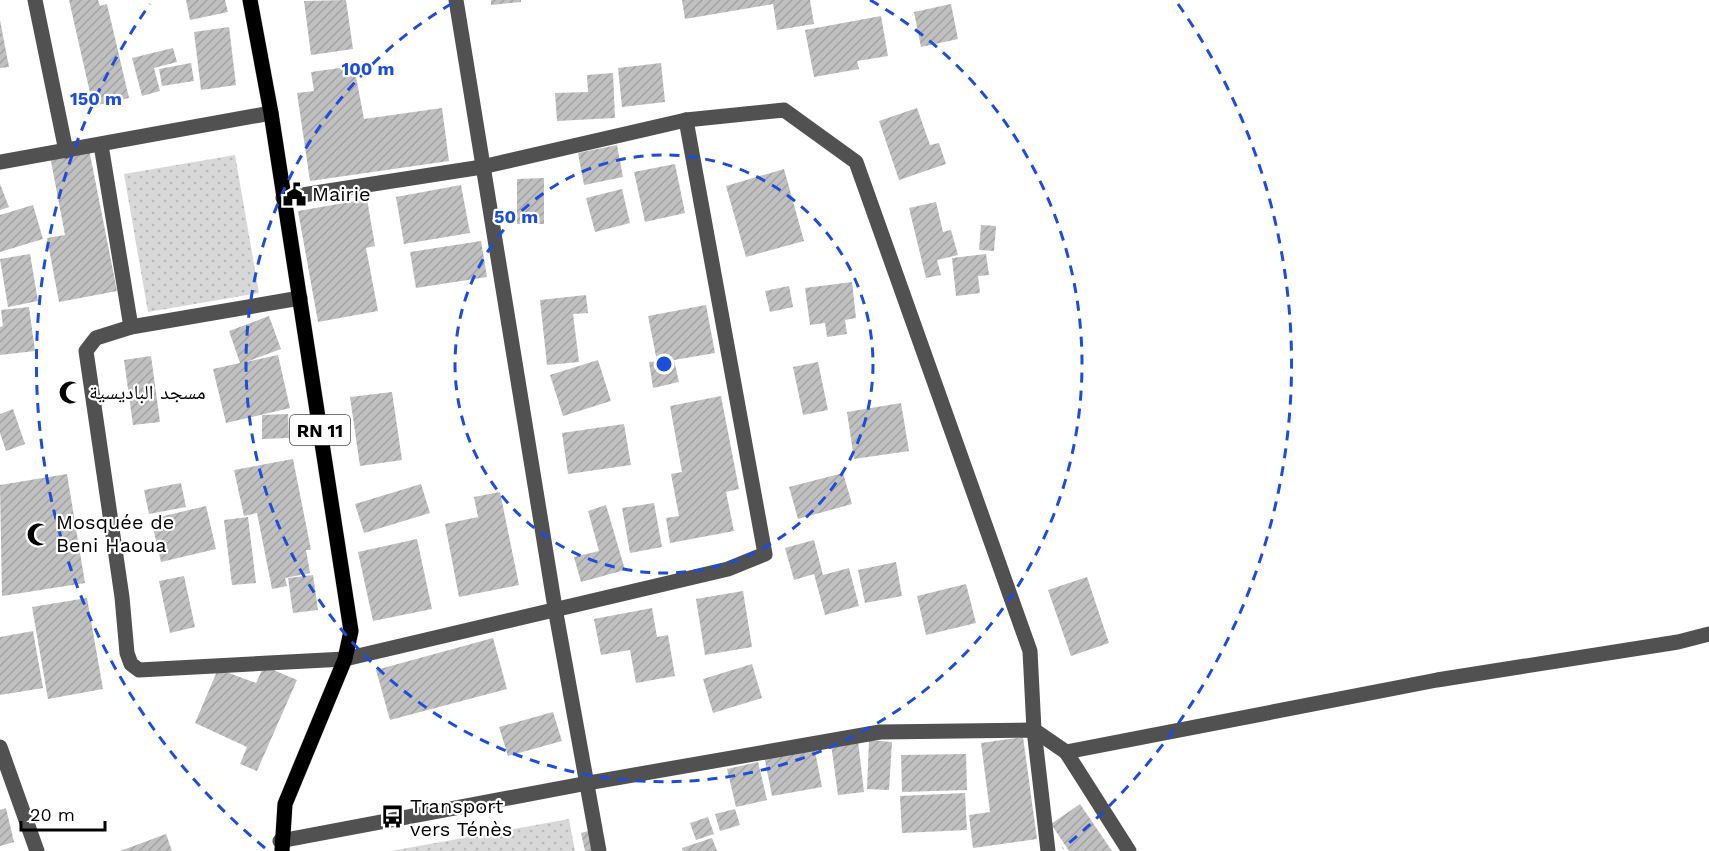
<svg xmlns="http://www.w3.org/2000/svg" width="1709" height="851" viewBox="0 0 1709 851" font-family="'Work Sans','Noto Naskh Arabic',sans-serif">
<defs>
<pattern id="garden-dots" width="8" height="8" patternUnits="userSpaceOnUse" patternTransform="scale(1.5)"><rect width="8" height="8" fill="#d8d8d8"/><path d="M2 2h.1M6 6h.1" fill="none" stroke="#b8b8b8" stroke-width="1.8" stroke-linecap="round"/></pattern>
<pattern id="building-hatch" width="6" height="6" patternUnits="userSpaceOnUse" patternTransform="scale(1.5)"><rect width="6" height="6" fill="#c0c0c0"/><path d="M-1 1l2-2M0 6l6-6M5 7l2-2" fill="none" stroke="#a3a3a3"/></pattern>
</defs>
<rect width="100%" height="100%" fill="#fff"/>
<g fill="url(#garden-dots)">
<polygon points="235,155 259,293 148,312 124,174"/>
<polygon points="569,819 575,851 391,851"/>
</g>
<g fill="url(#building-hatch)">
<polygon points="69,0 98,0 100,6 107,4 129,98 93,106"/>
<polygon points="186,0 225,0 228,12 190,20"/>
<polygon points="346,0 353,49 311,55 304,1"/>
<polygon points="491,0 521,0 521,2 491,5"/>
<polygon points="682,0 810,0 814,24 777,30 773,4 685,19"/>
<polygon points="951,4 958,39 921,47 914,12"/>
<polygon points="881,16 888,56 857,61 859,69 814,77 805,30"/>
<polygon points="0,20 9,67 0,68"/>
<polygon points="229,27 236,85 201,90 194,32"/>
<polygon points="173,48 177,62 154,68 160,91 142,96 132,58"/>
<polygon points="191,63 194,81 162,86 159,69"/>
<polygon points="661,63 665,102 622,107 618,68"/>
<polygon points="354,66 364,119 442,108 449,161 310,181 297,93 314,91 311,72"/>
<polygon points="613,73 615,118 557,121 555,93 588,92 587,75"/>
<polygon points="917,108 930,145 939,143 946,164 899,180 879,121"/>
<polygon points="617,145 623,177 584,185 578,153"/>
<polygon points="89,149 117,291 59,302 47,238 65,235 50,156"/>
<polygon points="675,164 685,213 645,222 634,172"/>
<polygon points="784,169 804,241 746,257 726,186"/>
<polygon points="544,178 544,224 517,224 517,179"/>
<polygon points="0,184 9,207 0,210"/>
<polygon points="461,185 470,233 404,244 396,197"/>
<polygon points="622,189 630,223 595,232 586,198"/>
<polygon points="367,199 375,246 366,248 378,311 318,322 298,211"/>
<polygon points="936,202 943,232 951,230 958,255 937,260 941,275 926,278 909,208"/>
<polygon points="33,205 43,239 0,252 0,215"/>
<polygon points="981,225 996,226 994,251 979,250"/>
<polygon points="481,241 487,277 416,288 410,252"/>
<polygon points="30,254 38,301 8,307 0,259"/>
<polygon points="986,254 989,275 978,276 980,293 956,296 952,258"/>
<polygon points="852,282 856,318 845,320 847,334 827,337 825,323 810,325 805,288"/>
<polygon points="789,286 793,307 770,312 765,291"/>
<polygon points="586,295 588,313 573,314 579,362 547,365 540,300"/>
<polygon points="706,305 715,353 674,360 679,382 653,388 649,362 657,361 648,316"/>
<polygon points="29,307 35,351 0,355 0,327 3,326 1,310"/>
<polygon points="269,316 281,349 246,362 278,355 290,408 226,423 213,369 240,363 229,331"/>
<polygon points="151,356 160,422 133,425 124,360"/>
<polygon points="598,360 611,401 563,416 550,375"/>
<polygon points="818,362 828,410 803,415 793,367"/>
<polygon points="392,392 402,460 360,466 350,397"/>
<polygon points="721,396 739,489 726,492 734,531 670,543 666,518 679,516 671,474 682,472 670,406"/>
<polygon points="901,403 909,451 854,459 847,412"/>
<polygon points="13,409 25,444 6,451 0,433 0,414"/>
<polygon points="288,414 289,438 262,439 262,415"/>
<polygon points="624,424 631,465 568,474 562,433"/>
<polygon points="293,459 311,550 306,550 310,573 285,578 287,586 272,589 257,513 244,516 234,470"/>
<polygon points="843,473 852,504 798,519 789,487"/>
<polygon points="67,474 85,583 2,596 0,485"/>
<polygon points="181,483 186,507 149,514 144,490"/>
<polygon points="421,484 430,513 364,533 355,504"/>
<polygon points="500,492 519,585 459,597 445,524 478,517 474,497"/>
<polygon points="654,503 662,547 630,553 622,508"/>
<polygon points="606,505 625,570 581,582 574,557 599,551 588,511"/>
<polygon points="206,506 216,549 161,562 151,519"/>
<polygon points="248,517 256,583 232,585 224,520"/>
<polygon points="417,539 432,609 373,621 358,552"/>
<polygon points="814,540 823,575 849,568 859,606 825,615 814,574 794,580 785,548"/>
<polygon points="896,562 902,596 865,603 858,570"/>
<polygon points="313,575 318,610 293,613 288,578"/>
<polygon points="184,576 195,627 170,633 159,581"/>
<polygon points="1087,577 1109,643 1071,656 1048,590"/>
<polygon points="966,584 976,623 926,635 917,596"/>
<polygon points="743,591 752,647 705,655 696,599"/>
<polygon points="87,598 103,689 48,699 32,607"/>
<polygon points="652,608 657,637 668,635 675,676 636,683 630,650 601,655 594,619"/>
<polygon points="33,631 43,688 0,695 0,637"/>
<polygon points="493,638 507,689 390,720 376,670"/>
<polygon points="752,664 762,698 713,713 703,679"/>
<polygon points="264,666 297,680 257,771 240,764 247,747 195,723 218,669 256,683"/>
<polygon points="553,712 562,741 508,756 499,727"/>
<polygon points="1023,737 1037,839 973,848 969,815 990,812 981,743"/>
<polygon points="869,740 892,742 889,790 867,789"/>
<polygon points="858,741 864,792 838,795 831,744"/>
<polygon points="814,746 822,787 772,796 764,755"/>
<polygon points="966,754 967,790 902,792 901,755"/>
<polygon points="758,762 767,800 736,807 727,769"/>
<polygon points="965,793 967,830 902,833 900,796"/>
<polygon points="1080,804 1112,851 1069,851 1051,824"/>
<polygon points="6,808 14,842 0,846 0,810"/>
<polygon points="735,809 740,825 720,831 715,814"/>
<polygon points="708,817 714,834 696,840 690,823"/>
<polygon points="592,830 597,851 585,851 581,833"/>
<polygon points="166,834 172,851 120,851"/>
<polygon points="712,838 717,851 683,851 682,848"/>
</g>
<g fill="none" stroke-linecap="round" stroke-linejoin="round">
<defs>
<polyline id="major" points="250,0 271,113 351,631 345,659 285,804 282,851"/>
</defs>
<use href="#major" stroke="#dbdbdb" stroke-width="16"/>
<g stroke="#515151" stroke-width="15">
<polyline points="35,0 66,151"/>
<polyline points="456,0 555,608 599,851"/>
<polyline points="101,145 131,327"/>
<polyline points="0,162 271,113"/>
<polyline points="283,198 482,167 686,120 784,110 856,162 1030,651 1034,730 1048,851"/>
<polyline points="300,298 131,327 96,338 86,351 122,597 127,653 131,664 139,670 345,659 728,569 765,554 686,120"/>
<polyline points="0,747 37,851"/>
<polyline points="1066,752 1129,851"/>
<polyline points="280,841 588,783 880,732 1034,730 1066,752 1437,680 1678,642 1709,634"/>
</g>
<use href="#major" stroke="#000" stroke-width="15"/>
</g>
<g fill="none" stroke="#1d4ed8" stroke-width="3" stroke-dasharray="10 8">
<circle cx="664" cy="364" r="209"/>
<path d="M870 0A418 418 0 1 1 458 0"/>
<path d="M265 848A627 627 0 0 1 150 4M1178 4A627 627 0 0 1 1063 848"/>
</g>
<defs>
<symbol id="civic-bare" viewBox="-9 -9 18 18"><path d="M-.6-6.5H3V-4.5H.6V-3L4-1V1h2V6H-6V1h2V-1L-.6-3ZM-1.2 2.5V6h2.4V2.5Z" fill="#000" stroke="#fff" stroke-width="2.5" paint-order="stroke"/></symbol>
<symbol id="mosque-bare" viewBox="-9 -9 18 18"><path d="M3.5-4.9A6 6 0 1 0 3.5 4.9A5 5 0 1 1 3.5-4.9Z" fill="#000" stroke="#fff" stroke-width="2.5" paint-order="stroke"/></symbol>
<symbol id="bus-bare" viewBox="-9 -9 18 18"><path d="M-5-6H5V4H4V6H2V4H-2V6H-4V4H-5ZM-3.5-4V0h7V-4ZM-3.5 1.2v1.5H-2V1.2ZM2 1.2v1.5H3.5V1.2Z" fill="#000" stroke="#fff" stroke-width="2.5" paint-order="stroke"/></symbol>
</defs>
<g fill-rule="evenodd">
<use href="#civic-bare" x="278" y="178" width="33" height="33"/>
<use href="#mosque-bare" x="54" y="376" width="33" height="33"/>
<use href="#mosque-bare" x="22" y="518" width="33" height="33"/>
<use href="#bus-bare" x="376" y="800" width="33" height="33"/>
</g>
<g text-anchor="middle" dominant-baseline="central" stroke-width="4.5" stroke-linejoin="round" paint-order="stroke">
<rect fill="#fff" stroke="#4c4c4c" stroke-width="1.5" x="290" y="415" width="60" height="30" rx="4.5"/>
<g font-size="18" font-weight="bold" fill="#000">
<text x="320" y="430">RN 11</text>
</g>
<g font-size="20" fill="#000" stroke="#fff" text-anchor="start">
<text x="312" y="194">Mairie</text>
<text x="89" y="392">مسجد الباديسية</text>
<text x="56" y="522">Mosquée de<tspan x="56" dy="23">Beni Haoua</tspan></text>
<text x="410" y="806">Transport<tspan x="410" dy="23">vers Ténès</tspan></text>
</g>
</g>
<circle cx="664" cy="364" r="9" fill="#1d4ed8" stroke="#fff" stroke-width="3"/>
<g font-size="18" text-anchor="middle" font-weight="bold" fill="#1d4ed8" stroke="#fff" stroke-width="4.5" stroke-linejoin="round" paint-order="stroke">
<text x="368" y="75">100 m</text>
<text x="96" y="105">150 m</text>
<text x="516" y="223">50 m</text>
</g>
<path d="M21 821v9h84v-9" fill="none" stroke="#000000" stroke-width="3"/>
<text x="30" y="821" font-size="18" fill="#000000" stroke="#ffffff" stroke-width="4.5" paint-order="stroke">20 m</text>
</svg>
